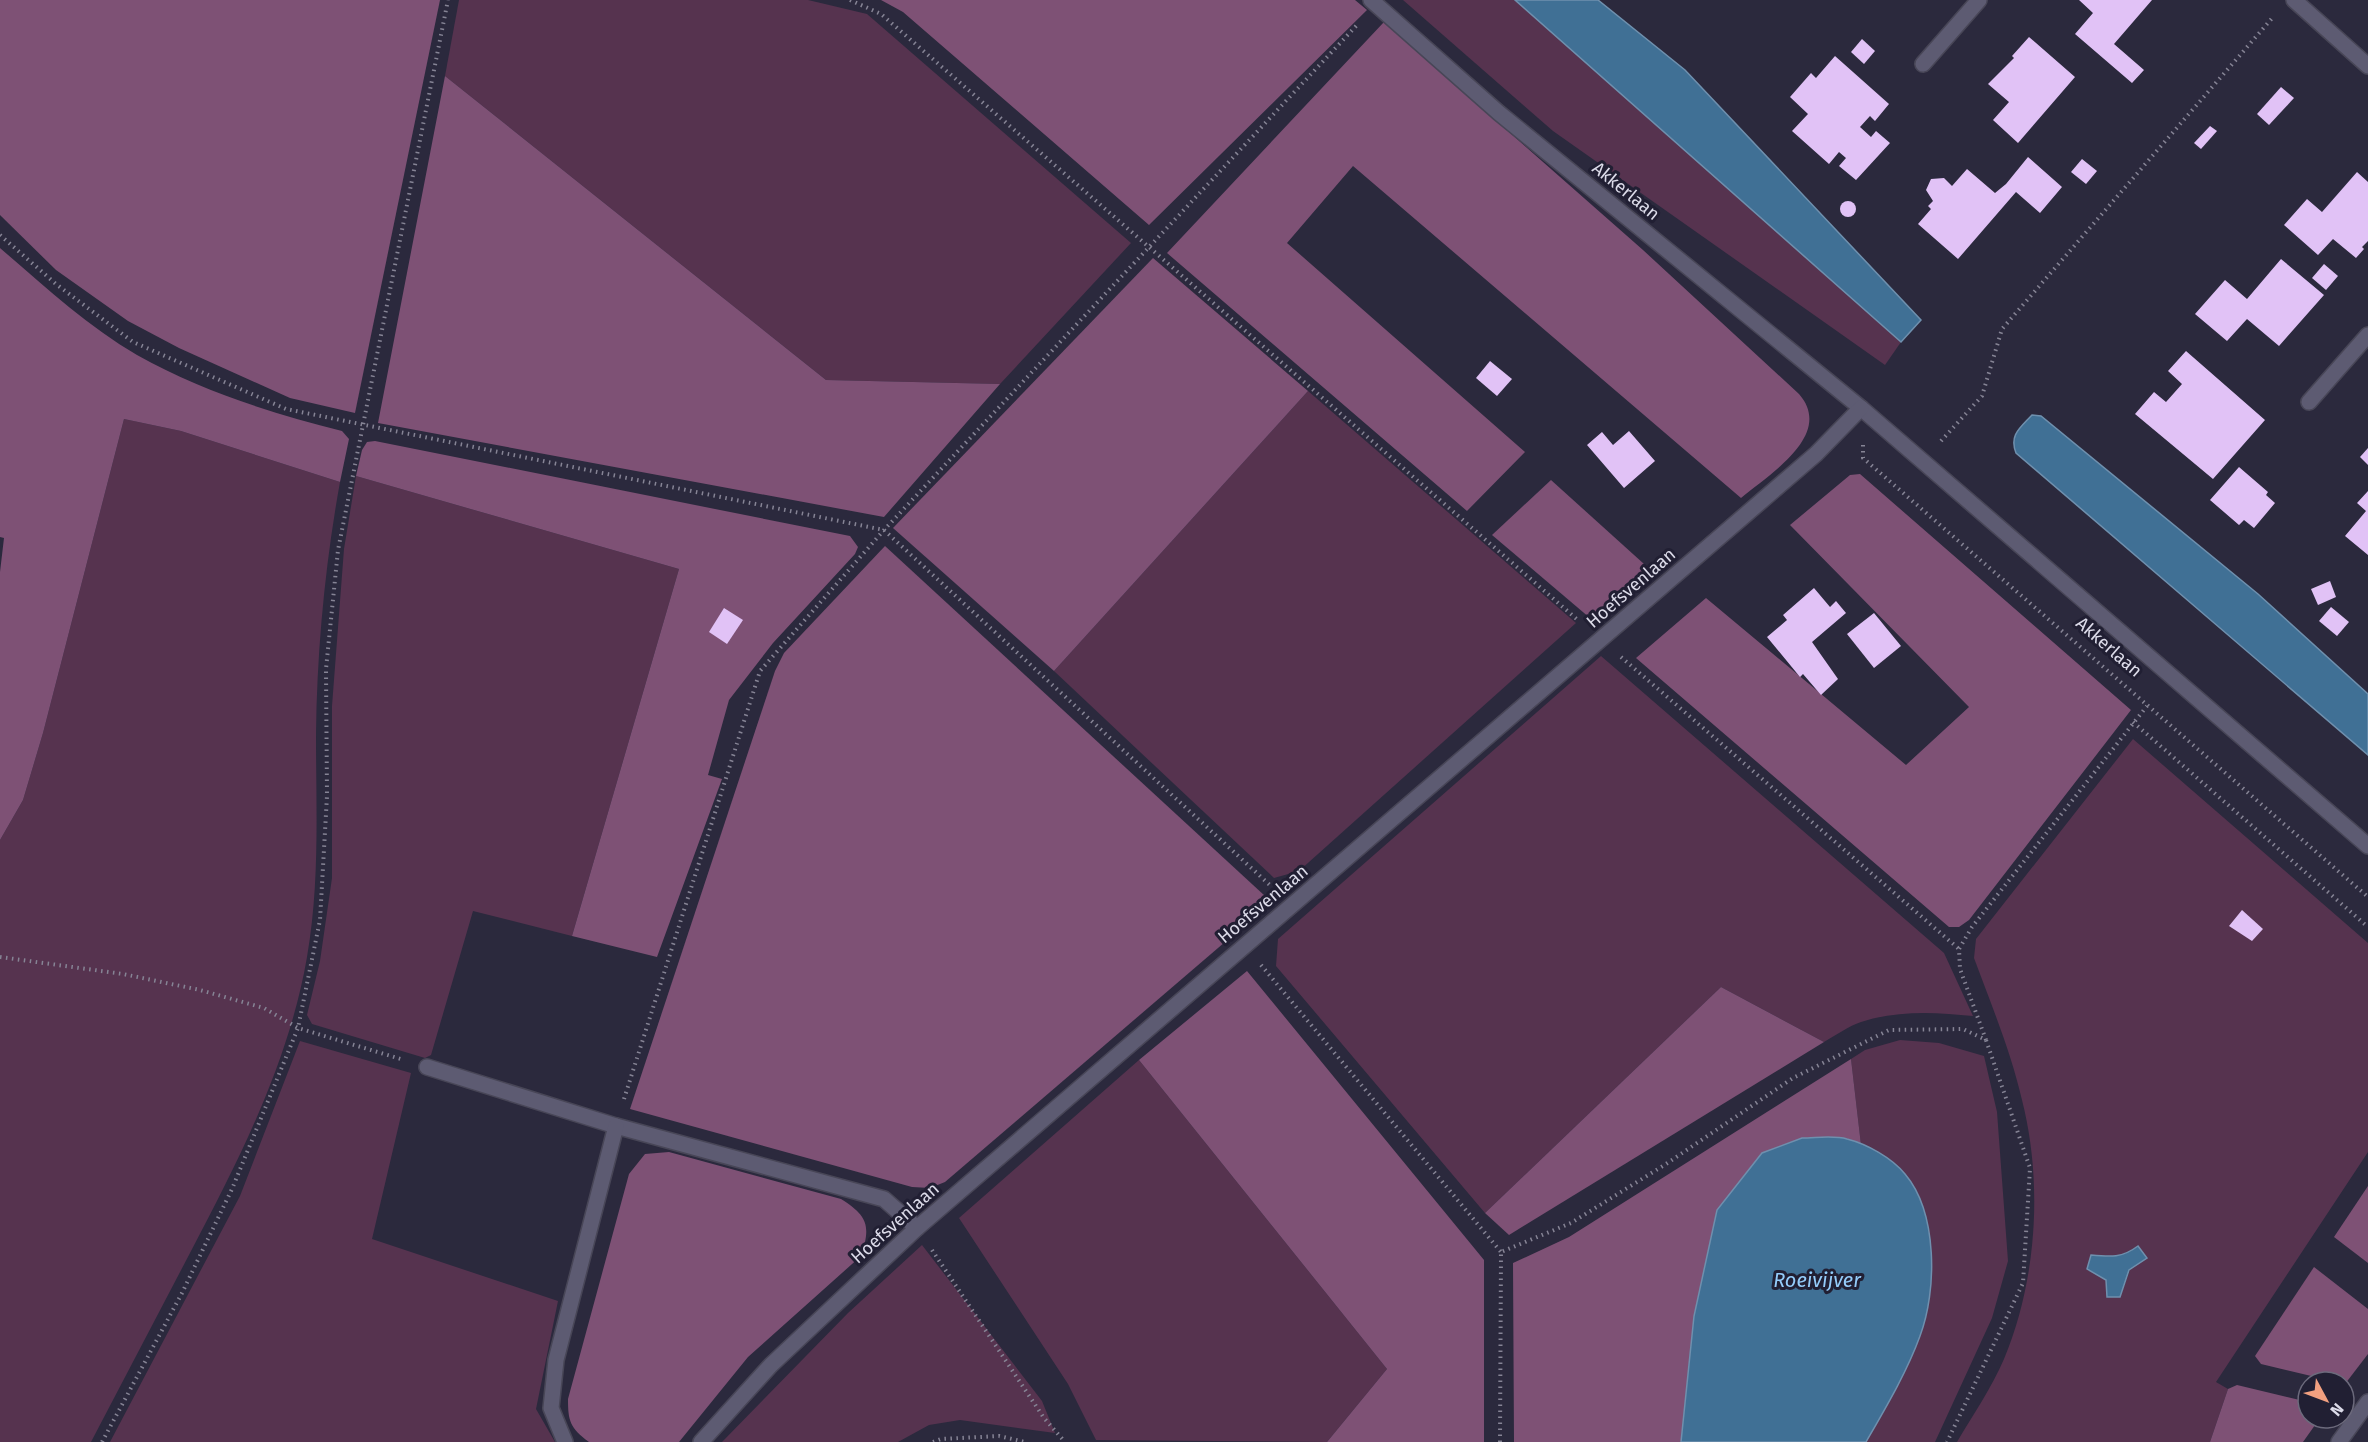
<svg xmlns="http://www.w3.org/2000/svg" width="2368" height="1442" viewBox="0 0 2368 1442" font-family="'Fira Sans',sans-serif">
<rect width="100%" height="100%" fill="#2b293d"/>
<g fill="#56334f" fill-rule="evenodd">
<polygon points="459,0 808,0 867,14 1131,243 1000,384 826,380 445,76"/>
<polygon points="1403,0 1515,0 1901,342 1885,365 1553,131"/>
<polygon points="1308,391 1576,623 1299,871 1274,878 1054,671"/>
<path d="M124,419L181,431L340,482C325,565 317,650 316,734C316,809 320,883 307,957C289,1062 239,1160 190,1253C157,1316 124,1379 91,1442H0V840L23,800L43,733Z"/>
<polygon points="356,476 679,569 572,936 473,911 431,1055 425,1058 312,1024 307,1015 320,961 332,878 332,706 344,549"/>
<path d="M1601,656L1944,953L1973,1016C1936,1012 1897,1010 1861,1022C1849,1026 1836,1035 1824,1042L1721,987L1485,1213L1276,966L1278,939Z"/>
<path d="M2133,739L2368,943V1152L2216,1382L2228,1389L2210,1442H1957C1973,1415 1992,1387 2004,1359C2037,1280 2043,1183 2022,1100C2011,1052 1991,1004 1974,958L1976,939ZM2139,1246L2120,1297H2107L2106,1280L2115,1258Z"/>
<polygon points="1900,1040 1939,1043 1984,1056 1997,1112 2008,1261 1992,1318 1935,1442 1866,1442 1879,1419 1875,1151 1861,1145 1851,1059 1865,1050"/>
<polygon points="300,1041 411,1073 372,1239 558,1301 536,1409 555,1442 110,1442 240,1196"/>
<polygon points="1139,1060 1387,1369 1327,1442 1096,1440 1068,1384 959,1218"/>
<polygon points="922,1245 1042,1401 1055,1433 960,1420 929,1425 898,1442 722,1442 848,1313"/>
</g>
<g fill="#7e5175">
<polygon points="0,0 440,0 355,413 290,398 179,348 128,321 56,270 0,215"/>
<polygon points="881,0 1355,0 1367,10 1149,225 903,12"/>
<path d="M1384,22L1643,250L1799,394C1835,435 1768,475 1741,498L1353,166L1287,243L1525,452L1467,511L1167,253Z"/>
<polygon points="445,76 826,380 1000,384 884,517 378,423"/>
<path d="M0,248C43,285 87,326 137,355C201,391 271,413 342,431L349,439L340,482L181,431L124,419L43,733L23,800L0,840V572L4,538L0,537Z"/>
<polygon points="1153,258 1308,391 1054,671 893,528"/>
<polygon points="375,441 850,536 858,547 855,554 773,643 729,700 708,775 722,779 657,957 572,936 679,569 356,476 362,450 367,442"/>
<polygon points="1860,474 2131,710 1969,920 1959,927 1949,927 1636,658 1706,598 1906,765 1969,707 1790,525 1850,475"/>
<polygon points="1551,480 1654,573 1597,624 1492,535"/>
<polygon points="885,546 1265,896 1267,906 945,1182 930,1188 912,1187 630,1109 775,671 784,653"/>
<polygon points="1247,971 1484,1260 1484,1442 1327,1442 1387,1369 1139,1060"/>
<polygon points="1721,987 1824,1042 1509,1235 1485,1213"/>
<polygon points="1851,1059 1861,1145 1845,1138 1717,1210 1694,1316 1681,1442 1514,1442 1513,1263 1569,1237"/>
<path d="M669,1152L841,1199C868,1216 871,1226 861,1256L748,1357L679,1442H589C570,1428 568,1421 568,1399L629,1174L645,1154Z"/>
<polygon points="2368,1186 2368,1263 2334,1237"/>
<polygon points="2314,1267 2368,1309 2368,1354 2345,1384 2261,1364 2255,1356"/>
<polygon points="2237,1385 2308,1402 2308,1418 2320,1418 2303,1442 2210,1442 2228,1389"/>
</g>
<g fill="#407095" stroke="#6f90ae" stroke-width="1.5">
<polygon points="1515,0 1598,0 1685,70 1921,320 1901,342"/>
<path d="M2032,415L2041,416L2258,594L2368,694V755L2016,453C2009,435 2020,428 2032,415Z"/>
<path d="M1802,1138C1816,1138 1834,1135 1847,1139C1867,1144 1892,1158 1905,1174C1938,1213 1937,1291 1920,1336C1907,1372 1885,1409 1866,1442H1681L1694,1316L1717,1210L1762,1153Z"/>
<path d="M2138,1246L2147,1258L2129,1270L2120,1297H2107L2106,1280L2087,1269L2091,1255C2111,1257 2122,1258 2138,1246Z"/>
</g>
<g fill="#e1c2f6">
<polygon points="2079,0 2152,0 2114,44 2144,70 2132,83 2075,34 2093,13"/>
<polygon points="2029,37 2075,77 2018,143 1993,120 2009,102 1988,84 2014,58 2012,56"/>
<polygon points="1862,39 1875,51 1864,64 1851,52"/>
<polygon points="1835,56 1889,104 1875,121 1870,116 1860,127 1871,137 1876,131 1890,143 1856,180 1839,166 1846,158 1839,152 1829,164 1792,131 1808,114 1790,97 1811,73 1816,78"/>
<polygon points="2281,87 2294,98 2269,125 2257,114"/>
<polygon points="2210,126 2217,131 2201,149 2194,143"/>
<polygon points="2028,157 2062,187 2040,213 2016,192 1958,259 1918,224 1931,209 1928,206 1933,201 1926,190 1931,179 1944,178 1952,186 1967,169 1995,193 2006,184"/>
<polygon points="2082,159 2097,171 2086,184 2071,172"/>
<polygon points="2357,172 2368,182 2368,241 2362,247 2364,249 2356,258 2333,239 2318,255 2284,225 2307,199 2322,212"/>
<circle cx="1848" cy="209" r="8"/>
<polygon points="2281,259 2324,295 2279,346 2247,319 2227,341 2195,314 2225,280 2247,299"/>
<polygon points="2324,264 2338,276 2326,290 2312,278"/>
<polygon points="2186,351 2265,420 2213,479 2135,414 2154,392 2166,402 2182,384 2168,371"/>
<polygon points="1490,361 1512,379 1497,396 1476,378"/>
<polygon points="1629,431 1655,461 1624,488 1587,445 1602,432 1613,445"/>
<polygon points="2368,448 2368,465 2360,457"/>
<polygon points="2239,467 2268,492 2266,495 2275,503 2254,528 2244,520 2239,525 2210,500"/>
<polygon points="2368,491 2368,555 2345,536 2366,511 2357,503"/>
<polygon points="2330,581 2336,597 2318,605 2311,589"/>
<polygon points="1814,588 1830,607 1836,601 1846,613 1812,642 1838,679 1821,695 1803,674 1800,677 1767,637 1787,620 1783,615"/>
<polygon points="2331,607 2349,622 2337,636 2319,621"/>
<polygon points="724,608 743,620 727,644 709,632"/>
<polygon points="1874,613 1901,646 1874,668 1847,634"/>
<polygon points="2242,910 2263,929 2252,941 2229,926"/>
</g>
<g fill="none" stroke-linecap="round" stroke-linejoin="round">
<defs>
<g id="minor">
<polyline points="1371,0 1499,113 1861,408 2368,846"/>
<polyline points="2294,0 2368,66"/>
<polyline points="1923,64 1979,0"/>
<polyline points="2309,402 2368,335"/>
<polyline points="427,1067 616,1126 884,1199 917,1228"/>
<polyline points="565,1442 551,1408 556,1360 616,1126"/>
<polyline points="701,1442 771,1365 917,1228 1816,454 1861,408"/>
<polyline points="2339,1442 2368,1402"/>
</g>
</defs>
<use href="#minor" stroke="#484657" stroke-width="18"/>
<g stroke="#868495" stroke-width="4" stroke-dasharray="1.5 4.5" stroke-linecap="butt">
<polyline points="850,0 881,14 1579,621"/>
<polyline points="0,235 56,284 133,342 286,409 884,530 1272,887"/>
<polyline points="1941,441 1982,396 2002,329 2274,16"/>
<polyline points="1863,445 1863,458 2368,897"/>
<polyline points="1621,657 1959,949"/>
<polyline points="2133,722 2368,927"/>
<polyline points="0,957 123,974 200,990 264,1008 298,1028 404,1060"/>
<polyline points="1261,965 1501,1252"/>
<polyline points="1986,1040 1960,969 1959,949 1972,927 2147,706"/>
<polyline points="624,1099 760,671 884,530 1358,24"/>
<polyline points="932,1250 1044,1418 1065,1442"/>
<polyline points="102,1442 182,1293 232,1189 298,1028 320,920 327,796 326,669 338,550 448,0"/>
<polyline points="933,1442 941,1439 999,1436 1025,1442"/>
<polyline points="1500,1442 1501,1252 1571,1223 1666,1164 1793,1078 1889,1030 1963,1029 1986,1040 2030,1168 2023,1283 1947,1442"/>
</g>
<use href="#minor" stroke="#5d5b72" stroke-width="15"/>
</g>
<g text-anchor="middle" dominant-baseline="central" stroke-width="6" stroke-linejoin="round" paint-order="stroke">
<g font-size="18" fill="#dcdbe9" stroke="#211f33">
<text transform="translate(1626 191) rotate(39)">Akkerlaan</text>
<text transform="translate(1631 588) rotate(-41)">Hoefsvenlaan</text>
<text transform="translate(2109 647) rotate(41)">Akkerlaan</text>
<text transform="translate(1263 904) rotate(-40)">Hoefsvenlaan</text>
<text transform="translate(895 1223) rotate(-42)">Hoefsvenlaan</text>
</g>
<g font-size="20" font-style="italic" fill="#94ccfa" stroke="#211f33">
<text x="1817" y="1280">Roeivijver</text>
</g>
</g>
<g transform="translate(2326 1400) rotate(131)"><circle r="28" fill="#211f33" stroke="#6c6a7c" stroke-width="1.5"/>
<path d="M0-4.5L10 22L0 15L-10 22Z" fill="#f2a080"/>
<text y="-9" font-size="16" font-weight="bold" text-anchor="middle" fill="#dcdbe9">N</text>
</g>
</svg>
